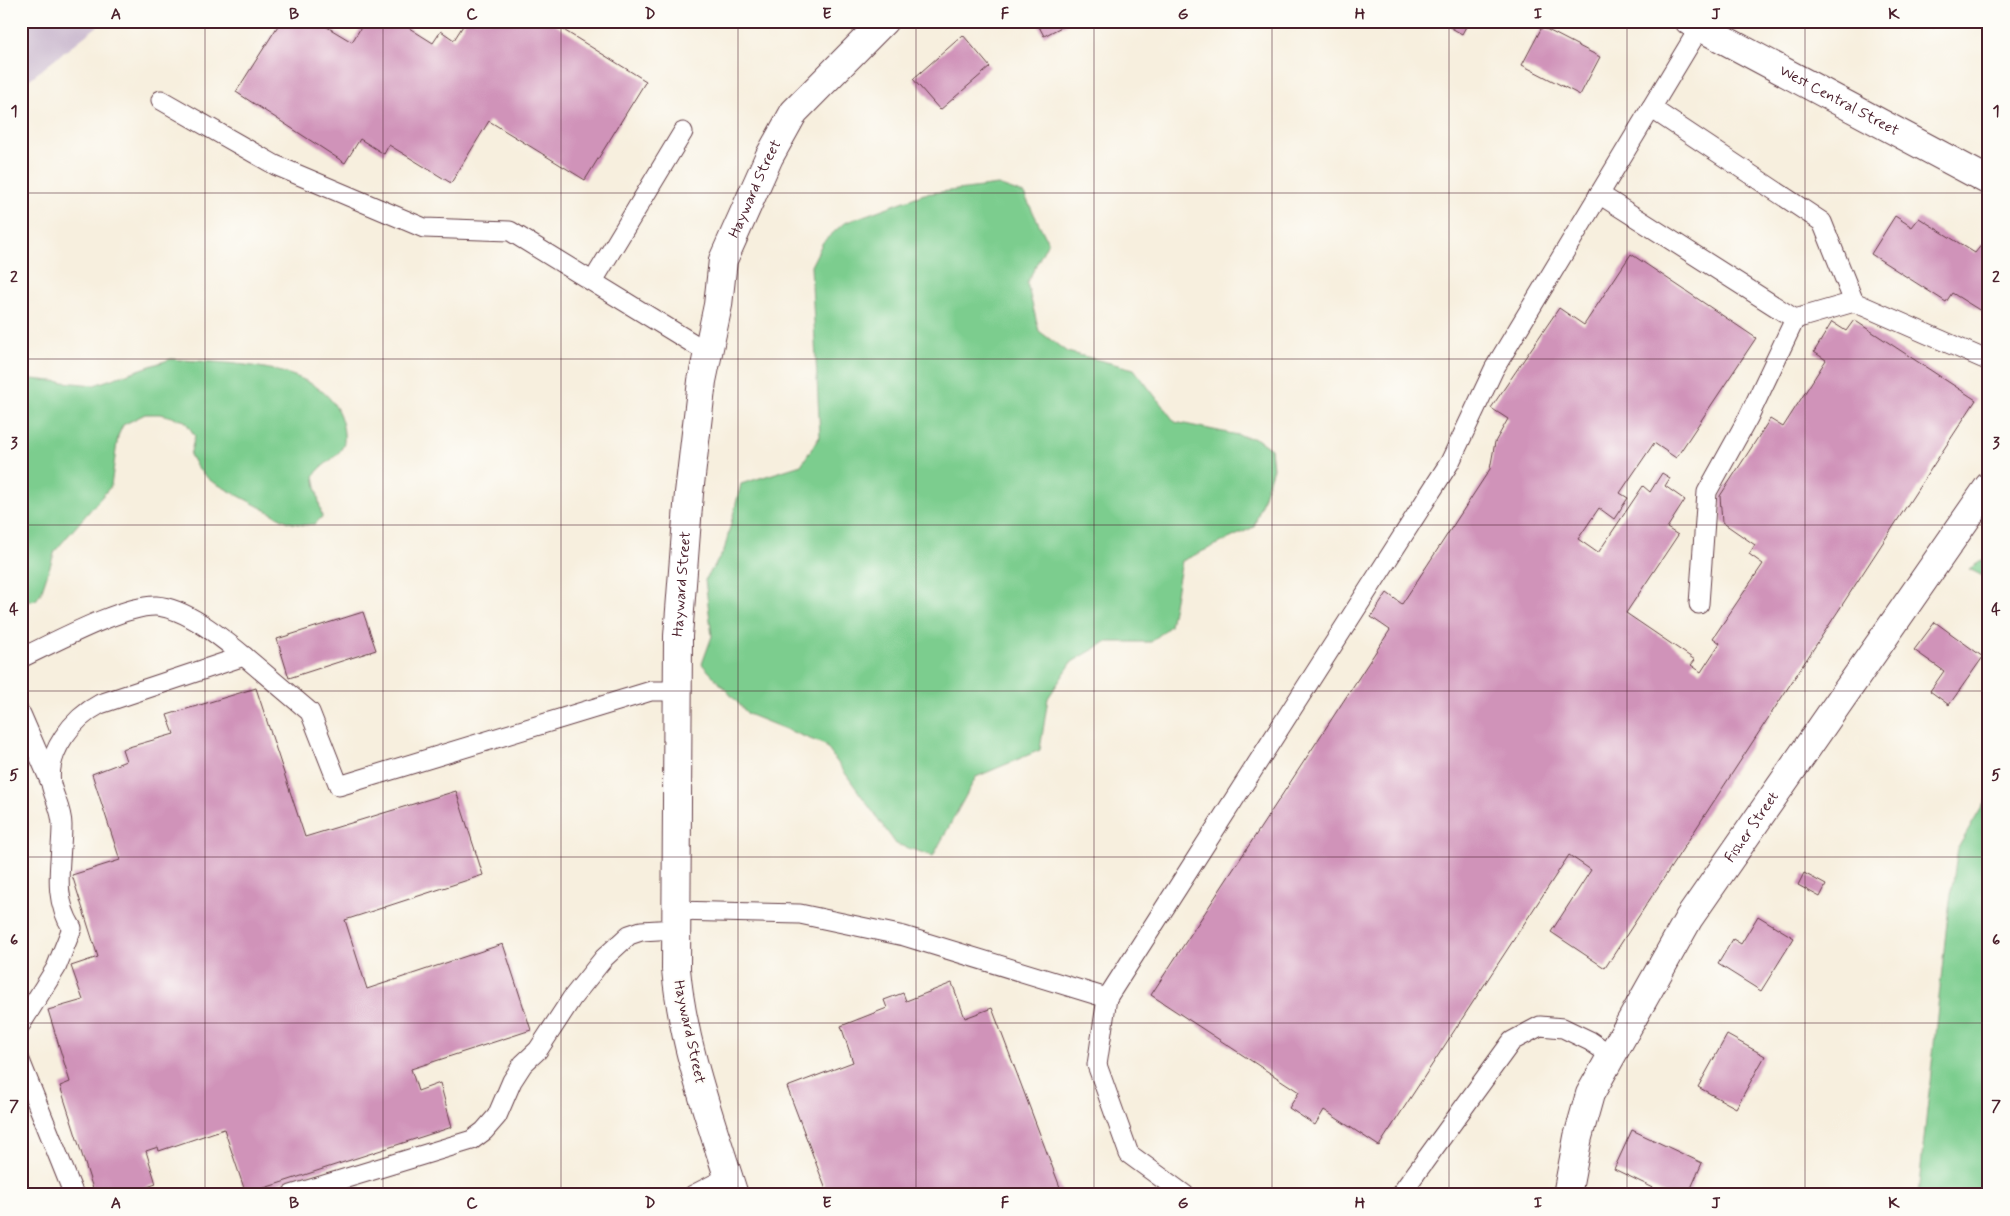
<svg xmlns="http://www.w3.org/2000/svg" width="2010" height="1216" viewBox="0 0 2010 1216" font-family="Mynerve,sans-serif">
<rect width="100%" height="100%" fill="#fdfcf7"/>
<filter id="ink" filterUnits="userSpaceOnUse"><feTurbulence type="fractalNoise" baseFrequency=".02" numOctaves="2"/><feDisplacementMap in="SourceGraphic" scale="10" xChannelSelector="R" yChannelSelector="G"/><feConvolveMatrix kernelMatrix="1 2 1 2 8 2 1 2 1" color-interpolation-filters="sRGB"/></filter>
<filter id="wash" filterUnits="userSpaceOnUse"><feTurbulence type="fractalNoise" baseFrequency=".0096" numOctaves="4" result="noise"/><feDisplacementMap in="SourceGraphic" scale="20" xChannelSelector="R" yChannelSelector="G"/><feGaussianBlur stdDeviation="1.12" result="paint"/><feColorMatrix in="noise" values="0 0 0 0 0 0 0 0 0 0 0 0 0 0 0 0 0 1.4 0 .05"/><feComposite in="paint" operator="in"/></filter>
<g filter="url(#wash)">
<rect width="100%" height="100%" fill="#f7efde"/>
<polygon fill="#cebed1" points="21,21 104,21 21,86"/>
<g fill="#7ccd8e" stroke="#63765c">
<polygon points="998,185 1024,194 1048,242 1027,283 1039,331 1067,352 1134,369 1175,422 1257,439 1271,449 1273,468 1254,527 1182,561 1170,626 1151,642 1106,642 1072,662 1048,698 1040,750 976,777 933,856 896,844 825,745 748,714 702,664 712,636 705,580 724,551 741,484 801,465 820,436 811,266 823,242 844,223 924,194"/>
<path d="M171,359C220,364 320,360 340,416C343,424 346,438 343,446C337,459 322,463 314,476L322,517L315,524L304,525L288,522L211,481L198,469L190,455L195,436L185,421L161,414H145L123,425L118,436L111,486L55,551L41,593L36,600L21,603V378L94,385Z"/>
<polygon points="1989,556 1989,579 1969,569"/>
<polygon points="1989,795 1989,1195 1918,1195 1947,922 1958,848"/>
</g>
<g id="blocks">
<g fill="#d093b9">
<polygon points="281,21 317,21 352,42 365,21 398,21 433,43 441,31 454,40 466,21 549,21 646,81 585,180 489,121 451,183 389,145 384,154 360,139 345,163 236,92"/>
<polygon points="739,21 756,21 749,30"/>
<polygon points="1036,21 1073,21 1044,36"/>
<polygon points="1439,21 1469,21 1462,34"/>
<polygon points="1918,21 1937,21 1934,28"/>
<polygon points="1542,27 1600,57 1580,95 1522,65"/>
<polygon points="963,35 990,67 940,110 913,79"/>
<polygon points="1895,216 1912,227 1919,218 1975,253 1983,243 1989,246 1989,316 1952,293 1946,302 1871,254"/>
<polygon points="1631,254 1756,338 1676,458 1654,443 1620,493 1628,498 1614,519 1599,508 1578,539 1598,553 1643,486 1650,492 1662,473 1670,478 1665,486 1685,500 1667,528 1678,535 1626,613 1695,660 1691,665 1701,672 1720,643 1713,638 1763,564 1749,554 1755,545 1722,522 1720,496 1770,419 1783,427 1826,360 1814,352 1832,322 1846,331 1854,320 1976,400 1605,968 1551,932 1591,870 1569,855 1379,1146 1324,1110 1315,1125 1289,1108 1299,1092 1151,995 1390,630 1371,617 1387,593 1402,604 1490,469 1495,442 1508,419 1491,408 1559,308 1584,325"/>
<polygon points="363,612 376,650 289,678 277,639"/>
<polygon points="1935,622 1983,657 1949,705 1930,691 1944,671 1914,650"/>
<polygon points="256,688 305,837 456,791 483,875 345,920 367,989 503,944 531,1030 411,1069 418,1091 440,1083 452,1127 246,1194 224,1129 159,1151 158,1147 146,1151 156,1184 124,1195 95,1195 60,1086 70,1082 48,1010 83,1000 71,966 98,957 72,875 120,860 92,774 126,761 122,749 174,734 167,715"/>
<polygon points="21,821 28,822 23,880 21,880"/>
<polygon points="1804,873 1826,885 1820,897 1798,885"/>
<polygon points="1758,916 1794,938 1761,991 1718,964 1733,939 1741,944"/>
<polygon points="952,983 965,1018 992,1008 1063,1195 828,1195 787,1087 853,1062 841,1026 887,1008 884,1000 903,993 906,1001"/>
<polygon points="1727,1035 1765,1056 1736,1108 1698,1087"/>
<polygon points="1632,1130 1702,1163 1688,1195 1668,1195 1614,1169"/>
</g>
</g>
</g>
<g filter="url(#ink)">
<use href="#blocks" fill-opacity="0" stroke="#643e46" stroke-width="1"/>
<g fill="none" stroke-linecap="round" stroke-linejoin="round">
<defs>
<g id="lane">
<polyline points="161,100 275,165 424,228 510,231 707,352"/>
<polyline points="1651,108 1822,222 1854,302"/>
<polyline points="1599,194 1795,319 1854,302 1989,361"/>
<polyline points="593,281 683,132"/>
<polyline points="1699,604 1707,492 1748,418 1795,319"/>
<path d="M21,658C53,643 123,605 156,606C186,608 222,638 244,656"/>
<polyline points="21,714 50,781"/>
<polyline points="675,911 800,914 904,936 1107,998 1450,462 1494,369 1700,27"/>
<polyline points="1107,998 1097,1065 1129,1154 1185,1195"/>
<path d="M21,1024L56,968L72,928C51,895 62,861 62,825C62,810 54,798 51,784C46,752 73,718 100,704L244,656L310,712L339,786L651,691H678"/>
<polyline points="21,1063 74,1195"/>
<polyline points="291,1195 472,1140 484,1131 497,1116 512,1081 523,1064 538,1050 572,998 604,958 629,935 641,931 676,929"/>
<polyline points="693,1195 728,1177"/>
<polyline points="1400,1195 1512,1041 1540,1026 1563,1028 1590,1041 1612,1056"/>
</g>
<g id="street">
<path id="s1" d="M734,1195C711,1121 683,1047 676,969L678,636L689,493L702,381L718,305L723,260L769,157L794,112L884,21"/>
<path id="s2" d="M1567,1195L1578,1137L1590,1094L1689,918L1989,486"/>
</g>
<g id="secondary">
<path id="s3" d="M1689,21L1989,181"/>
</g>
</defs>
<use href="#lane" stroke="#643e46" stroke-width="21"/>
<use href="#street" stroke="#643e46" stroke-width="30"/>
<use href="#secondary" stroke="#643e46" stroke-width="30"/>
<use href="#lane" stroke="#fff" stroke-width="19"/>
<use href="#street" stroke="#fff" stroke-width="28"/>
<use href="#secondary" stroke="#fff" stroke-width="28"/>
<polyline stroke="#4a1f2b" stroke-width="4" stroke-dasharray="8 4" stroke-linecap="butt" points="21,1180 26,1195"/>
</g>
</g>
<path fill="none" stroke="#4a1f2b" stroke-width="1" stroke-opacity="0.55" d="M205,21V1195M383,21V1195M561,21V1195M738,21V1195M916,21V1195M1094,21V1195M1272,21V1195M1449,21V1195M1627,21V1195M1805,21V1195M21,193H1989M21,359H1989M21,525H1989M21,691H1989M21,857H1989M21,1023H1989"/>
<g text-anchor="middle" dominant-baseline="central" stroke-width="4" stroke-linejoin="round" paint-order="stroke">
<g font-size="15" fill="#4a1f2b" stroke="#fdfcf7">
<text stroke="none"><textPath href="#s3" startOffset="170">West Central Street</textPath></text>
<text stroke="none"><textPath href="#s1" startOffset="1024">Hayward Street</textPath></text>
<text stroke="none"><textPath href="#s1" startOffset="619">Hayward Street</textPath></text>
<text stroke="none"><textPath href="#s2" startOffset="416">Fisher Street</textPath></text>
<text transform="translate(689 1032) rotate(78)">Hayward Street</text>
</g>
</g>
<rect width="2010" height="1216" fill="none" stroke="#fdfcf7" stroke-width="55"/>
<rect x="28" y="28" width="1954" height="1160" fill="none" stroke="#4a1f2b" stroke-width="2"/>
<g font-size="16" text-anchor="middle" font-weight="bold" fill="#4a1f2b">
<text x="116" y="19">A</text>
<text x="294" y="19">B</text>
<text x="472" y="19">C</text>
<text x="650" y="19">D</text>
<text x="827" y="19">E</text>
<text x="1005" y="19">F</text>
<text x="1183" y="19">G</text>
<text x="1360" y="19">H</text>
<text x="1538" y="19">I</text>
<text x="1716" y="19">J</text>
<text x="1894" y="19">K</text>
<text x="14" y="116">1</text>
<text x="1996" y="116">1</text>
<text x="14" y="282">2</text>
<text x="1996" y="282">2</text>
<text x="14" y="448">3</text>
<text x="1996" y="448">3</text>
<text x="14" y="614">4</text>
<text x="1996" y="614">4</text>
<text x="14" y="780">5</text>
<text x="1996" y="780">5</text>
<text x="14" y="945">6</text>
<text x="1996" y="945">6</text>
<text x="14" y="1111">7</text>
<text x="1996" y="1111">7</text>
<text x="116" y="1208">A</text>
<text x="294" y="1208">B</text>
<text x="472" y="1208">C</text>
<text x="650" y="1208">D</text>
<text x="827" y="1208">E</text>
<text x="1005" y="1208">F</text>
<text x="1183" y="1208">G</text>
<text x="1360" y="1208">H</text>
<text x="1538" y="1208">I</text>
<text x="1716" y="1208">J</text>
<text x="1894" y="1208">K</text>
</g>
</svg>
